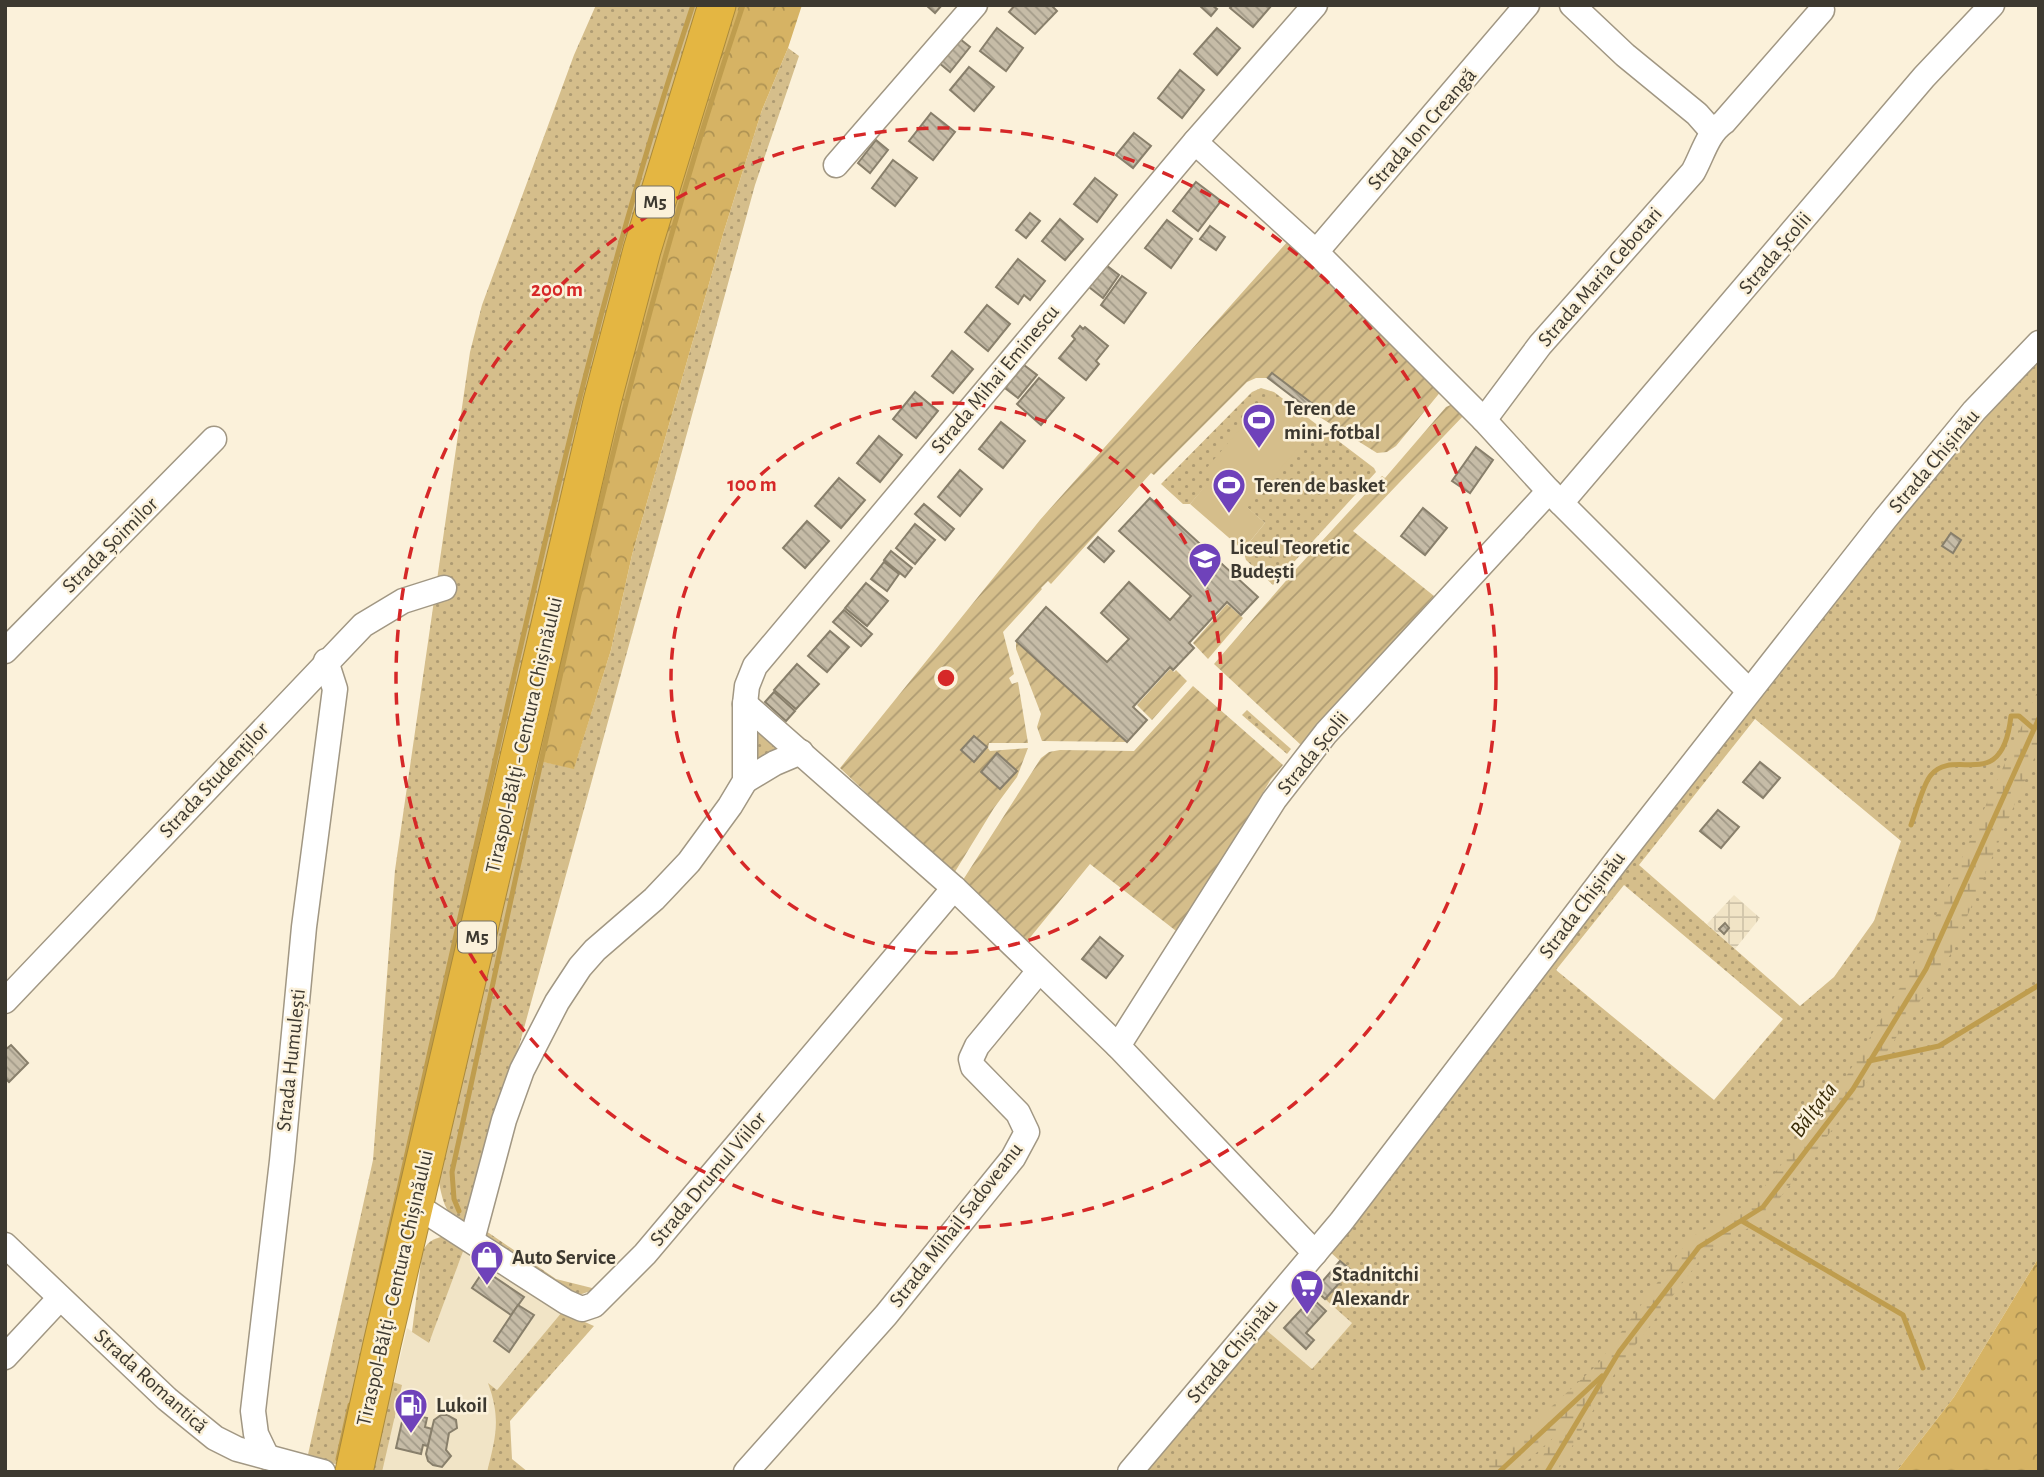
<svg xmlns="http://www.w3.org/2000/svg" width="2044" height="1477" font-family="'Alegreya Sans',sans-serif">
  <defs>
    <pattern id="industrial-grid" width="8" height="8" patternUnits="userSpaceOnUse" patternTransform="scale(1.75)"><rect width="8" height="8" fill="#f1e4c6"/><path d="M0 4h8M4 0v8" fill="none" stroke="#d0c4aa"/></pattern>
    <pattern id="grass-dots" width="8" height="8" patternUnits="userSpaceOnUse" patternTransform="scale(1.75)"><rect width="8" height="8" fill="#d5be8b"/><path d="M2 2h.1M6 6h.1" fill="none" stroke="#ae9b72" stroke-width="1.8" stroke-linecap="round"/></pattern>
    <pattern id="forest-crowns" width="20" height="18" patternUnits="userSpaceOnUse" patternTransform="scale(1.75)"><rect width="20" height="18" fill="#d6b364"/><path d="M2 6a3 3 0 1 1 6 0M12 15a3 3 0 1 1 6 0" fill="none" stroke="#af9353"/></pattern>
    <pattern id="wetland-marsh" width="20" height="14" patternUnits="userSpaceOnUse" patternTransform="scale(1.75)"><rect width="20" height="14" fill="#d5be8b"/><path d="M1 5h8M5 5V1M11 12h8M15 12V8" fill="none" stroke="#ae9b72"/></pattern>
    <pattern id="garden-furrows" width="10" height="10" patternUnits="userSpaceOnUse" patternTransform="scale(1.75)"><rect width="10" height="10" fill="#d5be8b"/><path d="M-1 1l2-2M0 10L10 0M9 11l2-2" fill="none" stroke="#ae9b72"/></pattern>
    <pattern id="building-back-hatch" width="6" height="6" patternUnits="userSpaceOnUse" patternTransform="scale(1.75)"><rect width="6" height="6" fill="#c6bca7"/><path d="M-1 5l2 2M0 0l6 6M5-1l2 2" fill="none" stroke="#a29a88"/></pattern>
  </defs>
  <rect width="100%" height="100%" fill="#fbf1da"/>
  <!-- built -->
  <g fill="#f1e4c6">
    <polygon points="464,1249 562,1312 497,1390 489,1384 496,1406 496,1436 487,1472 373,1472 407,1328 429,1343"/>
    <polygon points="1305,1282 1353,1322 1312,1370 1265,1329"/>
  </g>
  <!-- industrial -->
  <polygon fill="url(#industrial-grid)" points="1734,895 1760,918 1735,949 1707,924"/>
  <!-- grass -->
  <g fill="url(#grass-dots)" fill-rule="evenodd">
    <polygon points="596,5 709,5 347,1466 307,1459 373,1160 395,870 470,352 482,305 574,55"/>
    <path d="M788,48L799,56L755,185L472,1218L462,1224C444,1215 442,1196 438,1178L534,760L574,768L611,650L632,555L724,231L762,110Z"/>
    <path d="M2039,362V1257L1954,1397L1896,1472H1145L1265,1329L1312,1369L1352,1323L1325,1299L1350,1270L1329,1251L1908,504L1996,405ZM1755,719L1901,841L1874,921L1834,977L1800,1006L1639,865ZM1624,885L1783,1019L1714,1100L1556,970Z"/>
    <polygon points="1261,388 1274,392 1374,468 1376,472 1273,585 1246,560 1243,550 1265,523 1213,478 1190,504 1183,504 1161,484 1252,392"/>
    <polygon points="1247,710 1291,749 1287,754 1242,715"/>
    <polygon points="755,728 785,747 757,768"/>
    <polygon points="486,1231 556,1279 596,1289 582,1294 570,1295 484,1240"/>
    <path d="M445,1236L464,1249L429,1343L412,1332L422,1253C427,1241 433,1239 445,1236Z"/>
    <path d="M562,1312L594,1326L510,1421L512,1459L528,1472H487C496,1436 501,1419 488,1383L497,1390Z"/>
    <polygon points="393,1382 402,1385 382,1472 373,1472"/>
  </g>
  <!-- forest -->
  <g fill="url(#forest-crowns)">
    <polygon points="731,5 802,5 788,48 762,110 724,231 632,555 611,650 574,769 534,760 651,267"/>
    <polygon points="2039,1257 2039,1472 1896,1472 1954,1397"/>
  </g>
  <!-- wetland -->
  <polygon fill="url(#wetland-marsh)" points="2039,688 2039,747 1952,952 1858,1096 1763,1220 1706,1252 1618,1368 1557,1472 1534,1472 1553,1438 1515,1472 1480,1472 1597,1365 1690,1238 1755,1199 1838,1090 1913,966"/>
  <!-- park -->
  <polygon fill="#d5be8b" points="1271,393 1314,430 1247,507 1265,523 1243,550 1190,504 1212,478 1204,471"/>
  <!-- garden -->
  <g fill="url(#garden-furrows)">
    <polygon points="1288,241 1442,390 1396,446 1387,452 1377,453 1318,416 1322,411 1272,374 1268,378 1256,378 1247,382 1154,475 1151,473 1051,584 1048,581 1041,588 1042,589 1003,632 1014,674 1009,678 1012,684 1018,682 1028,743 989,743 988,748 990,751 1028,748 1017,777 994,808 953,875 840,768 1040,520"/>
    <polygon points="1455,403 1466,413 1353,531 1434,596 1301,745 1214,664 1297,568 1382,476 1385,478 1446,407"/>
    <polygon points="1227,604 1243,618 1208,659 1193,643"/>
    <polygon points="1016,641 1127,742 1042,741 1037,727 1041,714 1016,649"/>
    <polygon points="1170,669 1174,672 1176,670 1187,681 1152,720 1137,705"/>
    <polygon points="1193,686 1283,765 1271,779 1180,934 1090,864 1024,945 961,883 1041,758 1049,752 1060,750 1134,751"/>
  </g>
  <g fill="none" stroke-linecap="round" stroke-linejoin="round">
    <!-- stream -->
    <g stroke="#bf9d4e" stroke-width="5">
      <path d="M1911,825C1915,814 1924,782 1931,775C1955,746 2002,796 2011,716H2019L2034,729"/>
      <polyline points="1869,1061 1939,1046 2039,985"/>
      <path d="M459,1211L454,1199L452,1172C538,781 614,385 743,5"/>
      <polyline points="1742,1221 1903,1315 1923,1368"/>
      <path d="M378,1283C419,1100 460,917 501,734C556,489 613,244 693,5"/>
      <polyline points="338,1459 350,1405"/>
      <polyline points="1499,1472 1602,1376"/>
      <polyline points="1547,1472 1619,1352 1699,1247 1763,1207 1853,1089 1926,969 2039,718"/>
    </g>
  </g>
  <!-- building -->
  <g fill="url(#building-back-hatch)" stroke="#887f6b" stroke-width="2">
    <polygon points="926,5 942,5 935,13"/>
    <polygon points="1015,5 1051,5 1057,11 1035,34 1009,12"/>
    <polygon points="1199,5 1212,5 1217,9 1211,16"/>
    <polygon points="1233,5 1272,5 1253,27 1230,8"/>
    <polygon points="997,28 1023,48 1006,71 980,51"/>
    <polygon points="1217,28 1240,48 1217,75 1194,54"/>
    <polygon points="960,39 970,47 950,72 939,63"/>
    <polygon points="969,67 994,87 974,111 950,90"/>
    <polygon points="1180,70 1204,90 1182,118 1158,98"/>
    <polygon points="931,113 955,132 933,160 909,141"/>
    <polygon points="1134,133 1151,146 1133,168 1116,155"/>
    <polygon points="876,140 888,150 870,173 858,163"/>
    <polygon points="893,160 917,178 895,206 872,188"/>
    <polygon points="1095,178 1117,195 1097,222 1074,204"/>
    <polygon points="1196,182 1221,201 1198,231 1173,211"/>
    <polygon points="1030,213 1040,221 1026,238 1016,230"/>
    <polygon points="1060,219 1083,239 1065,260 1042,241"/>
    <polygon points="1167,220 1192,239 1171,268 1145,248"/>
    <polygon points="1210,226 1225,237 1216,250 1200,239"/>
    <polygon points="1018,259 1045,281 1030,300 1024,295 1018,304 996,287"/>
    <polygon points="1106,265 1119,275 1103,298 1089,287"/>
    <polygon points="1122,276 1146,293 1124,323 1101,305"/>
    <polygon points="987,305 1010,324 988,351 965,332"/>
    <polygon points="1080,326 1083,329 1085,327 1108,346 1096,361 1099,364 1086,380 1059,358 1075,339 1072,336"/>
    <polygon points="952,351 973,369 953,393 932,376"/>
    <polygon points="1024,365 1037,375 1018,398 1005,388"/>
    <polygon points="1272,373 1322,411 1318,416 1268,378"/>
    <polygon points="1039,378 1064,398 1041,425 1017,404"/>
    <polygon points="915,392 938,411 916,438 893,419"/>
    <polygon points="1001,422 1025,441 1003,468 979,449"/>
    <polygon points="879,436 902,455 880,482 857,463"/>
    <polygon points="1476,447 1493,460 1470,493 1452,481"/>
    <polygon points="960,470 982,489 960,516 938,497"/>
    <polygon points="839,478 865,500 841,528 815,506"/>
    <polygon points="1150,498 1258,597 1241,615 1227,602 1189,643 1194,648 1173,670 1170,667 1133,707 1147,720 1127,742 1016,641 1046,607 1107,662 1129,639 1101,613 1129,582 1170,620 1191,596 1119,531"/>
    <polygon points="924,504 954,529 945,540 915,514"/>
    <polygon points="1423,508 1447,528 1425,555 1401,536"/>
    <polygon points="807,521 829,541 805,568 783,548"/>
    <polygon points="915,524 935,540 915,564 896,548"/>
    <polygon points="1951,533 1961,540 1953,553 1942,546"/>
    <polygon points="1098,537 1114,551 1104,562 1088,548"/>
    <polygon points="891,551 912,568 905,577 884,560"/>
    <polygon points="884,562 899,574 887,591 871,579"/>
    <polygon points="866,583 888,601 867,626 845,608"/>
    <polygon points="844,610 872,634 861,646 833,622"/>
    <polygon points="830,631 849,647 827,672 808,656"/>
    <polygon points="797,664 819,684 796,709 774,690"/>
    <polygon points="774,692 795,711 786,721 765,702"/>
    <polygon points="974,736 987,747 974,762 961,750"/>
    <polygon points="997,753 1017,771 1000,789 981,772"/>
    <polygon points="1760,762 1780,778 1763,798 1743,782"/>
    <polygon points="1718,810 1739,827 1721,848 1700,831"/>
    <polygon points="1725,923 1729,928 1724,934 1719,929"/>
    <polygon points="1100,937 1123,956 1106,978 1082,959"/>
    <polygon points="11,1045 28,1063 9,1082 5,1078 5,1050"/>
    <polygon points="1340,1261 1351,1270 1325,1299 1315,1290"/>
    <polygon points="484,1270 524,1297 511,1315 472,1288"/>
    <polygon points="1312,1298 1326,1311 1306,1333 1314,1340 1306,1349 1284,1328"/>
    <polygon points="518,1305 534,1315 509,1352 494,1341"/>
    <polygon points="404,1413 427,1418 425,1427 432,1429 428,1446 423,1445 421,1454 396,1448"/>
    <polygon points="441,1415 447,1415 456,1420 457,1428 449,1433 446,1450 451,1456 442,1467 433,1465 428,1461 426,1454 434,1420"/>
  </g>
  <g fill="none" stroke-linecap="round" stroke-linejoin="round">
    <defs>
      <g id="minor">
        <polyline points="1572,5 1625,55 1697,114 1712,131"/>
        <polyline points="1195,142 1316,252 1484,420 1549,491 1749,691"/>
        <polyline points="836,165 975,5"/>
        <polyline points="1316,252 1527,5"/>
        <path d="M1484,420L1540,345L1693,172C1703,154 1707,134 1724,122L1822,10"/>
        <polyline points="1561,503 1924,77 1992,5"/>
        <polyline points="5,651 214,439"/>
        <polyline points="745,704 954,888 1118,1046 1315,1253"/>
        <polyline points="745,781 775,763 801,752"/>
        <polyline points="5,1001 363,625 403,601 444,588"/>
        <polyline points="1118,1046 1274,800 1326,733 1549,491"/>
        <polyline points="414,1204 566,1302 582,1309 594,1305 645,1254 954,888"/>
        <polyline points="472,1240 504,1120 522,1070 557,1002 580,967 595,950 654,899 689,862 730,806 745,781 745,704 747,686 755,666 1195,142 1315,5"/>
        <polyline points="5,1245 167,1399 215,1438 237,1449 323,1472"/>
        <polyline points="5,1357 60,1298"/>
        <polyline points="267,1457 256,1434 253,1411 282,1161 304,927 335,689 326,661"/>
        <polyline points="746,1472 886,1315 1013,1158 1027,1132 1018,1113 973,1067 971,1059 977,1046 1039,971"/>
        <polyline points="1130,1472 1341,1222 1618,859 1885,519 1974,411 2039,343"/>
      </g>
      <polyline id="highway" points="354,1472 382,1344 602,402 642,250 717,5"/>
    </defs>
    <!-- minor casing -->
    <use href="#minor" stroke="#a19783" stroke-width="27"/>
    <!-- highway casing -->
    <use href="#highway" stroke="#aa8a3c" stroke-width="39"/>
    <!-- minor -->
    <use href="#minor" stroke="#fff" stroke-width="24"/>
    <!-- highway -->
    <use href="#highway" stroke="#e4b642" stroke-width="37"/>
  </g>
  <!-- distance rings -->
  <g fill="none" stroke="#d62828" stroke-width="3.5" stroke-dasharray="12 9">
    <circle cx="946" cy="678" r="275"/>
    <circle cx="946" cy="678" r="550"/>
  </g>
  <!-- icons -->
  <defs>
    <symbol id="stadium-pin" viewBox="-11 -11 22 30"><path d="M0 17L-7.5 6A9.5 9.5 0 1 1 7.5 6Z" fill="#6f42ba" stroke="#fbf1da"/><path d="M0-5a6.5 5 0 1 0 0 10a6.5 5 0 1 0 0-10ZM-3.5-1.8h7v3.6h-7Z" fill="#fff"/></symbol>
    <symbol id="school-pin" viewBox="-11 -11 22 30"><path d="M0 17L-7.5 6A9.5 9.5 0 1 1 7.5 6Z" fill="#6f42ba" stroke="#fbf1da"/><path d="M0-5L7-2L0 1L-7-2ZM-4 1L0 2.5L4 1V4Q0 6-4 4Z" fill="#fff"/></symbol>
    <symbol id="shop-pin" viewBox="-11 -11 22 30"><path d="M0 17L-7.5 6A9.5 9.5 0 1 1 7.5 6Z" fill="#6f42ba" stroke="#fbf1da"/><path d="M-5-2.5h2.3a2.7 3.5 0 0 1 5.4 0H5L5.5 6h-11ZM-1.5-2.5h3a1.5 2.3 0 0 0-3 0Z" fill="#fff"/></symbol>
    <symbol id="supermarket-pin" viewBox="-11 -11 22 30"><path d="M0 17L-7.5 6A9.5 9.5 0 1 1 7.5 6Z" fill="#6f42ba" stroke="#fbf1da"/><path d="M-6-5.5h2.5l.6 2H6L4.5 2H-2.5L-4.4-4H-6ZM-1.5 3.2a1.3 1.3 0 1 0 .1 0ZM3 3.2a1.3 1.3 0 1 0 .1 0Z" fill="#fff"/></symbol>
    <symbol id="fuel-pin" viewBox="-11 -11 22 30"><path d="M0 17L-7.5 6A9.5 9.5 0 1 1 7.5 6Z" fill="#6f42ba" stroke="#fbf1da"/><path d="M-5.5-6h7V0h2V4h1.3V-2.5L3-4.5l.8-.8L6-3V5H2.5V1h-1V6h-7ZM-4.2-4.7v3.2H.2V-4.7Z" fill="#fff"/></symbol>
  </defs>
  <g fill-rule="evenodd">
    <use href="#stadium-pin" x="1240" y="401" width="38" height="52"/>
    <use href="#stadium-pin" x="1210" y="466" width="38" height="52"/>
    <use href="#school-pin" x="1186" y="540" width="38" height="52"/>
    <use href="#shop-pin" x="468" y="1238" width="38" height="52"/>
    <use href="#supermarket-pin" x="1288" y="1267" width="38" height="52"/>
    <use href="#fuel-pin" x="392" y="1386" width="38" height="52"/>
  </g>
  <g text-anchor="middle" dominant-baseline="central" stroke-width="5" stroke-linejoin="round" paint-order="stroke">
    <!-- shield labels -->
    <g fill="#fbf1da" stroke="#767063" stroke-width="2">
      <rect x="636" y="186.5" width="38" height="31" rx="5"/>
      <rect x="458" y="921.5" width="38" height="31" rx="5"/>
    </g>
    <g font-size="19" font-weight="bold" fill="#3d3930">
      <text x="655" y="202">M5</text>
      <text x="477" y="937">M5</text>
    </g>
    <!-- street labels -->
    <g font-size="21" fill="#3d3930" stroke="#fbf1da">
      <text transform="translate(1422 129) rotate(-49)">Strada Ion Creangă</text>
      <text transform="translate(1775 253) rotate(-50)">Strada Școlii</text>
      <text transform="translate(1600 277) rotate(-49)">Strada Maria Cebotari</text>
      <text transform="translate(995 379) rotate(-50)">Strada Mihai Eminescu</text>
      <text transform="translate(1934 461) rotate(-50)">Strada Chișinău</text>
      <text transform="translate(110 545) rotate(-45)">Strada Șoimilor</text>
      <text transform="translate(524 735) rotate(-77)">Tiraspol-Bălţi - Centura Chișinăului</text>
      <text transform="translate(1313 753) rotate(-51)">Strada Școlii</text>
      <text transform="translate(214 780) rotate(-47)">Strada Studenților</text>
      <text transform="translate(1582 905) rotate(-53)">Strada Chișinău</text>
      <text transform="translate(291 1060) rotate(-84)">Strada Humulești</text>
      <text transform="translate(708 1179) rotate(-50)">Strada Drumul Viilor</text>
      <text transform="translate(956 1225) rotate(-52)">Strada Mihail Sadoveanu</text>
      <text transform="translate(395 1288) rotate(-77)">Tiraspol-Bălţi - Centura Chișinăului</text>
      <text transform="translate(1232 1351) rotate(-50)">Strada Chișinău</text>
      <text transform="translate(151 1381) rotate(42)">Strada Romantică</text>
    </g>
    <!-- poi labels -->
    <g font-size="21" font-weight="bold" fill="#3d3930" stroke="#fbf1da" text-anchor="start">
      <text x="1284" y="408">Teren de<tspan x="1284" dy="24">mini-fotbal</tspan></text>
      <text x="1254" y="485">Teren de basket</text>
      <text x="1230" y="547">Liceul Teoretic<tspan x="1230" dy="24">Budești</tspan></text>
      <text x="512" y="1257">Auto Service</text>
      <text x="1332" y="1274">Stadnitchi<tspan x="1332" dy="24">Alexandr</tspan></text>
      <text x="436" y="1405">Lukoil</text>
    </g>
    <!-- water labels -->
    <g font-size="23" font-style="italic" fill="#3a2c08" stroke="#fbf1da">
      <text transform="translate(1814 1110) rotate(-53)">Bălţata</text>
    </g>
  </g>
  <circle cx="946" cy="678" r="10" fill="#d62828" stroke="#fbf1da" stroke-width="3.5"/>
  <g font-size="21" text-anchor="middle" font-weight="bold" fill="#d62828" stroke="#fbf1da" stroke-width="5" stroke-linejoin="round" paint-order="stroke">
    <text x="557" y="296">200 m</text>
    <text x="752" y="491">100 m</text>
  </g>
  <!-- border -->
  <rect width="2044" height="1477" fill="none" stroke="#3d3930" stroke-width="14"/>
</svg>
